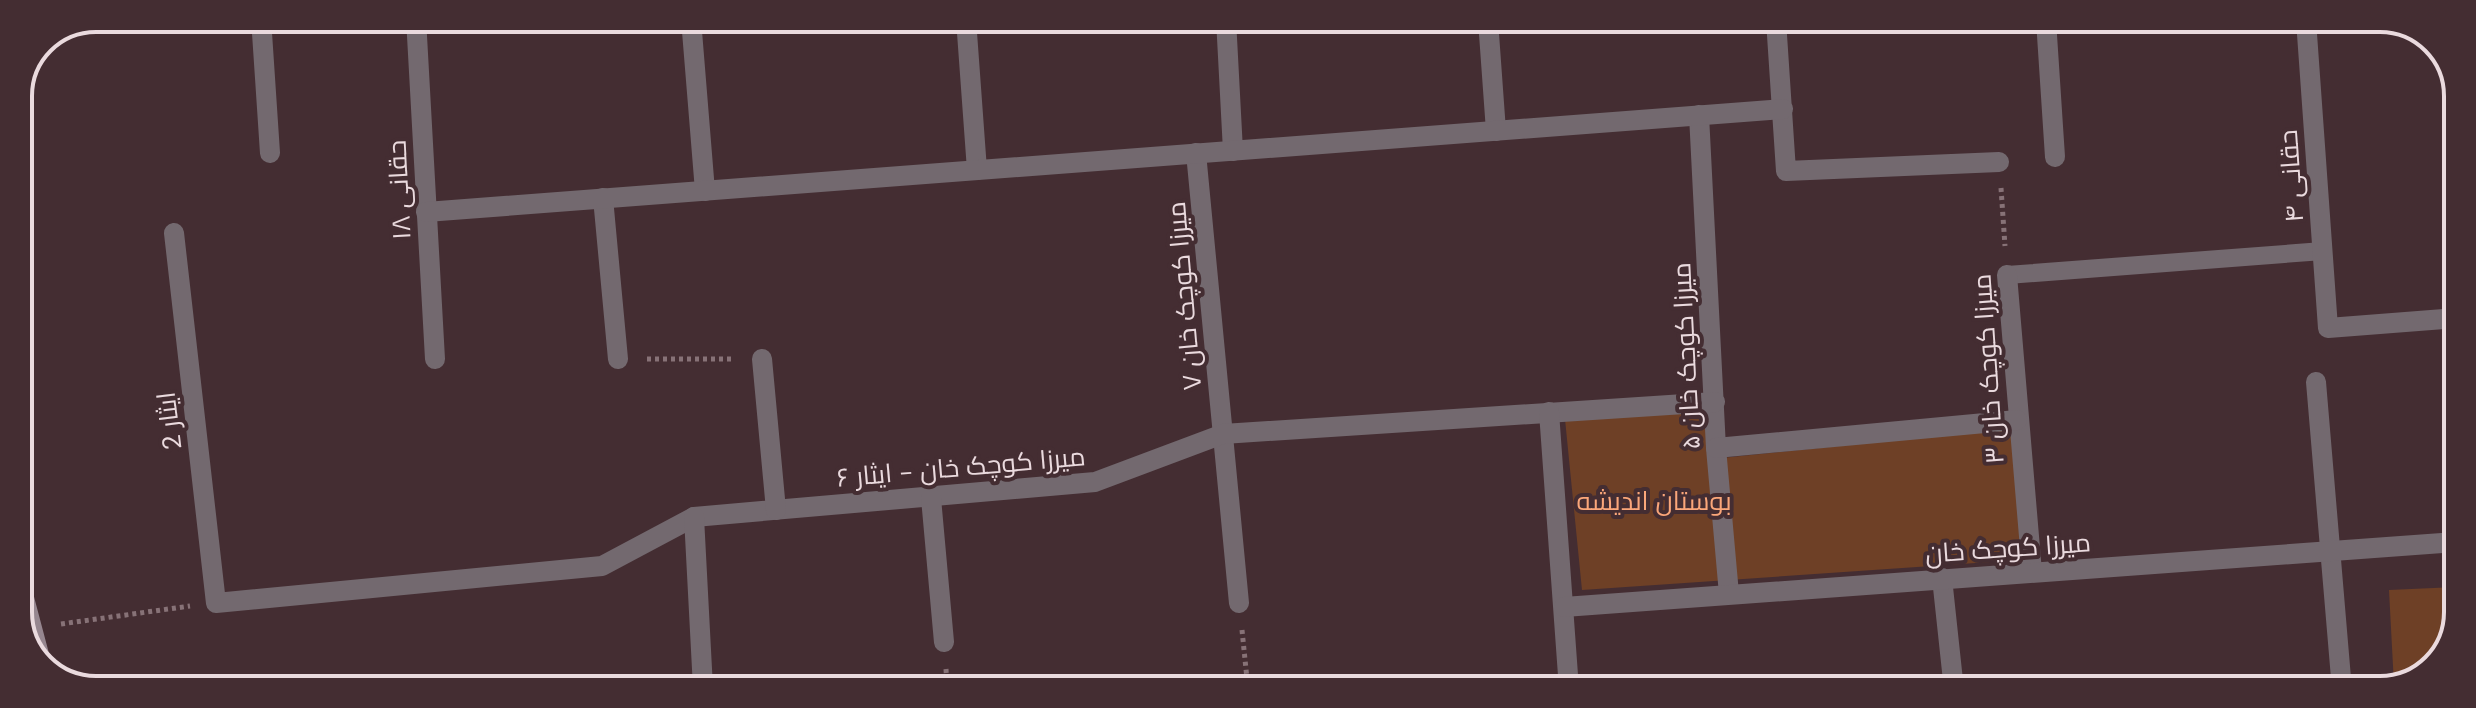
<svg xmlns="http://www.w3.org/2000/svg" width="2476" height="708" font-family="'DM Sans',Cairo,sans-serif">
  <rect width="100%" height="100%" fill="#442d32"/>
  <!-- green -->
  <g fill="#6e4026">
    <polygon points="1719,410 1722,458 2013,428 2034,559 1582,590 1565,419"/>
    <polygon points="2456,587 2455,631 2428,674 2394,685 2389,590"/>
  </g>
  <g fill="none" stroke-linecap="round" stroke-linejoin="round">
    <!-- path -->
    <g stroke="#877277" stroke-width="5" stroke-dasharray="4 4" stroke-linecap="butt">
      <polyline points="2001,188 2005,246"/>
      <polyline points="647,359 733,359"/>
      <polyline points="61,624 190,606"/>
      <polyline points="1242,630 1248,689"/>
      <polyline points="946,669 947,688"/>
    </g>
    <!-- lane -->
    <polyline stroke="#73696f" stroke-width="18" points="2007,275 2323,251"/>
    <!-- street -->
    <g stroke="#73696f" stroke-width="20">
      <polyline points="261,18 270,153"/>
      <polyline points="416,18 435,359"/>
      <polyline points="691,19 705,191"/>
      <polyline points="966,19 977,170"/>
      <polyline points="1226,19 1233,151"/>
      <polyline points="1488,20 1496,131"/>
      <polyline points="1776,20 1786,171 1999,162"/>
      <polyline points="2046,20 2055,157"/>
      <polyline points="2306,20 2328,328 2457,318"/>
      <polyline points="1699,115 1716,448 1729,594"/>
      <polyline points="1196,153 1239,603"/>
      <polyline points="603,198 618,359"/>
      <polyline points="426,212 1783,109"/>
      <polyline points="174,233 216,603 602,566 694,517 1095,482 1223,434 1715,402"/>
      <polyline points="2007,275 2032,572"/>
      <polyline points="762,359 776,510"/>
      <polyline points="2316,382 2342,690"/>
      <polyline points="1549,412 1569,689"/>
      <polyline points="1716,448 2017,420"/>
      <polyline points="931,498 944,642"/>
      <polyline points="694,517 703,688"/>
      <polyline points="1942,578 1954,690"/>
      <polyline points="1564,607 2456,542"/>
      <polyline points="1519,689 1568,685"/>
    </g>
    <!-- secondary -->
    <polyline stroke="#96868f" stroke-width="20" points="19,579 42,666"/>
  </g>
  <g text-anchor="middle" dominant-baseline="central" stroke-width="8" stroke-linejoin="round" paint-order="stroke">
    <!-- street labels -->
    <g font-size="26" fill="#eadade" stroke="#442d32">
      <text transform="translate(2291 176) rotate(-94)">حقانی ۴</text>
      <text transform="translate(399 190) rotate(-93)">حقانی ۱۸</text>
      <text transform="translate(1184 296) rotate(-95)">میرزا کوچک خان ۷</text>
      <text transform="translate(1686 356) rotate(-93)">میرزا کوچک خان ۵</text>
      <text transform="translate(1988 369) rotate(-94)">میرزا کوچک خان ۳</text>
      <text transform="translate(169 421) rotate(-97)">ایثار 2</text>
      <text transform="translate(961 467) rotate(-5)">میرزا کوچک خان - ایثار ۶</text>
      <text transform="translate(2008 548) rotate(-4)">میرزا کوچک خان</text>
    </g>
    <!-- park labels -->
    <g font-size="26" fill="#fba77a" stroke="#442d32">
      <text x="1654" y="501">بوستان اندیشه</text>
    </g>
  </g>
  <!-- crop -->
  <path d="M0 0H2476V708H0ZM96 32H2380A64 64 0 0 1 2444 96V612A64 64 0 0 1 2380 676H96A64 64 0 0 1 32 612V96A64 64 0 0 1 96 32Z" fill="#442d32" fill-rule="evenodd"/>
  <path fill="none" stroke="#eadade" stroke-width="4" d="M96 32H2380A64 64 0 0 1 2444 96V612A64 64 0 0 1 2380 676H96A64 64 0 0 1 32 612V96A64 64 0 0 1 96 32Z"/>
</svg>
